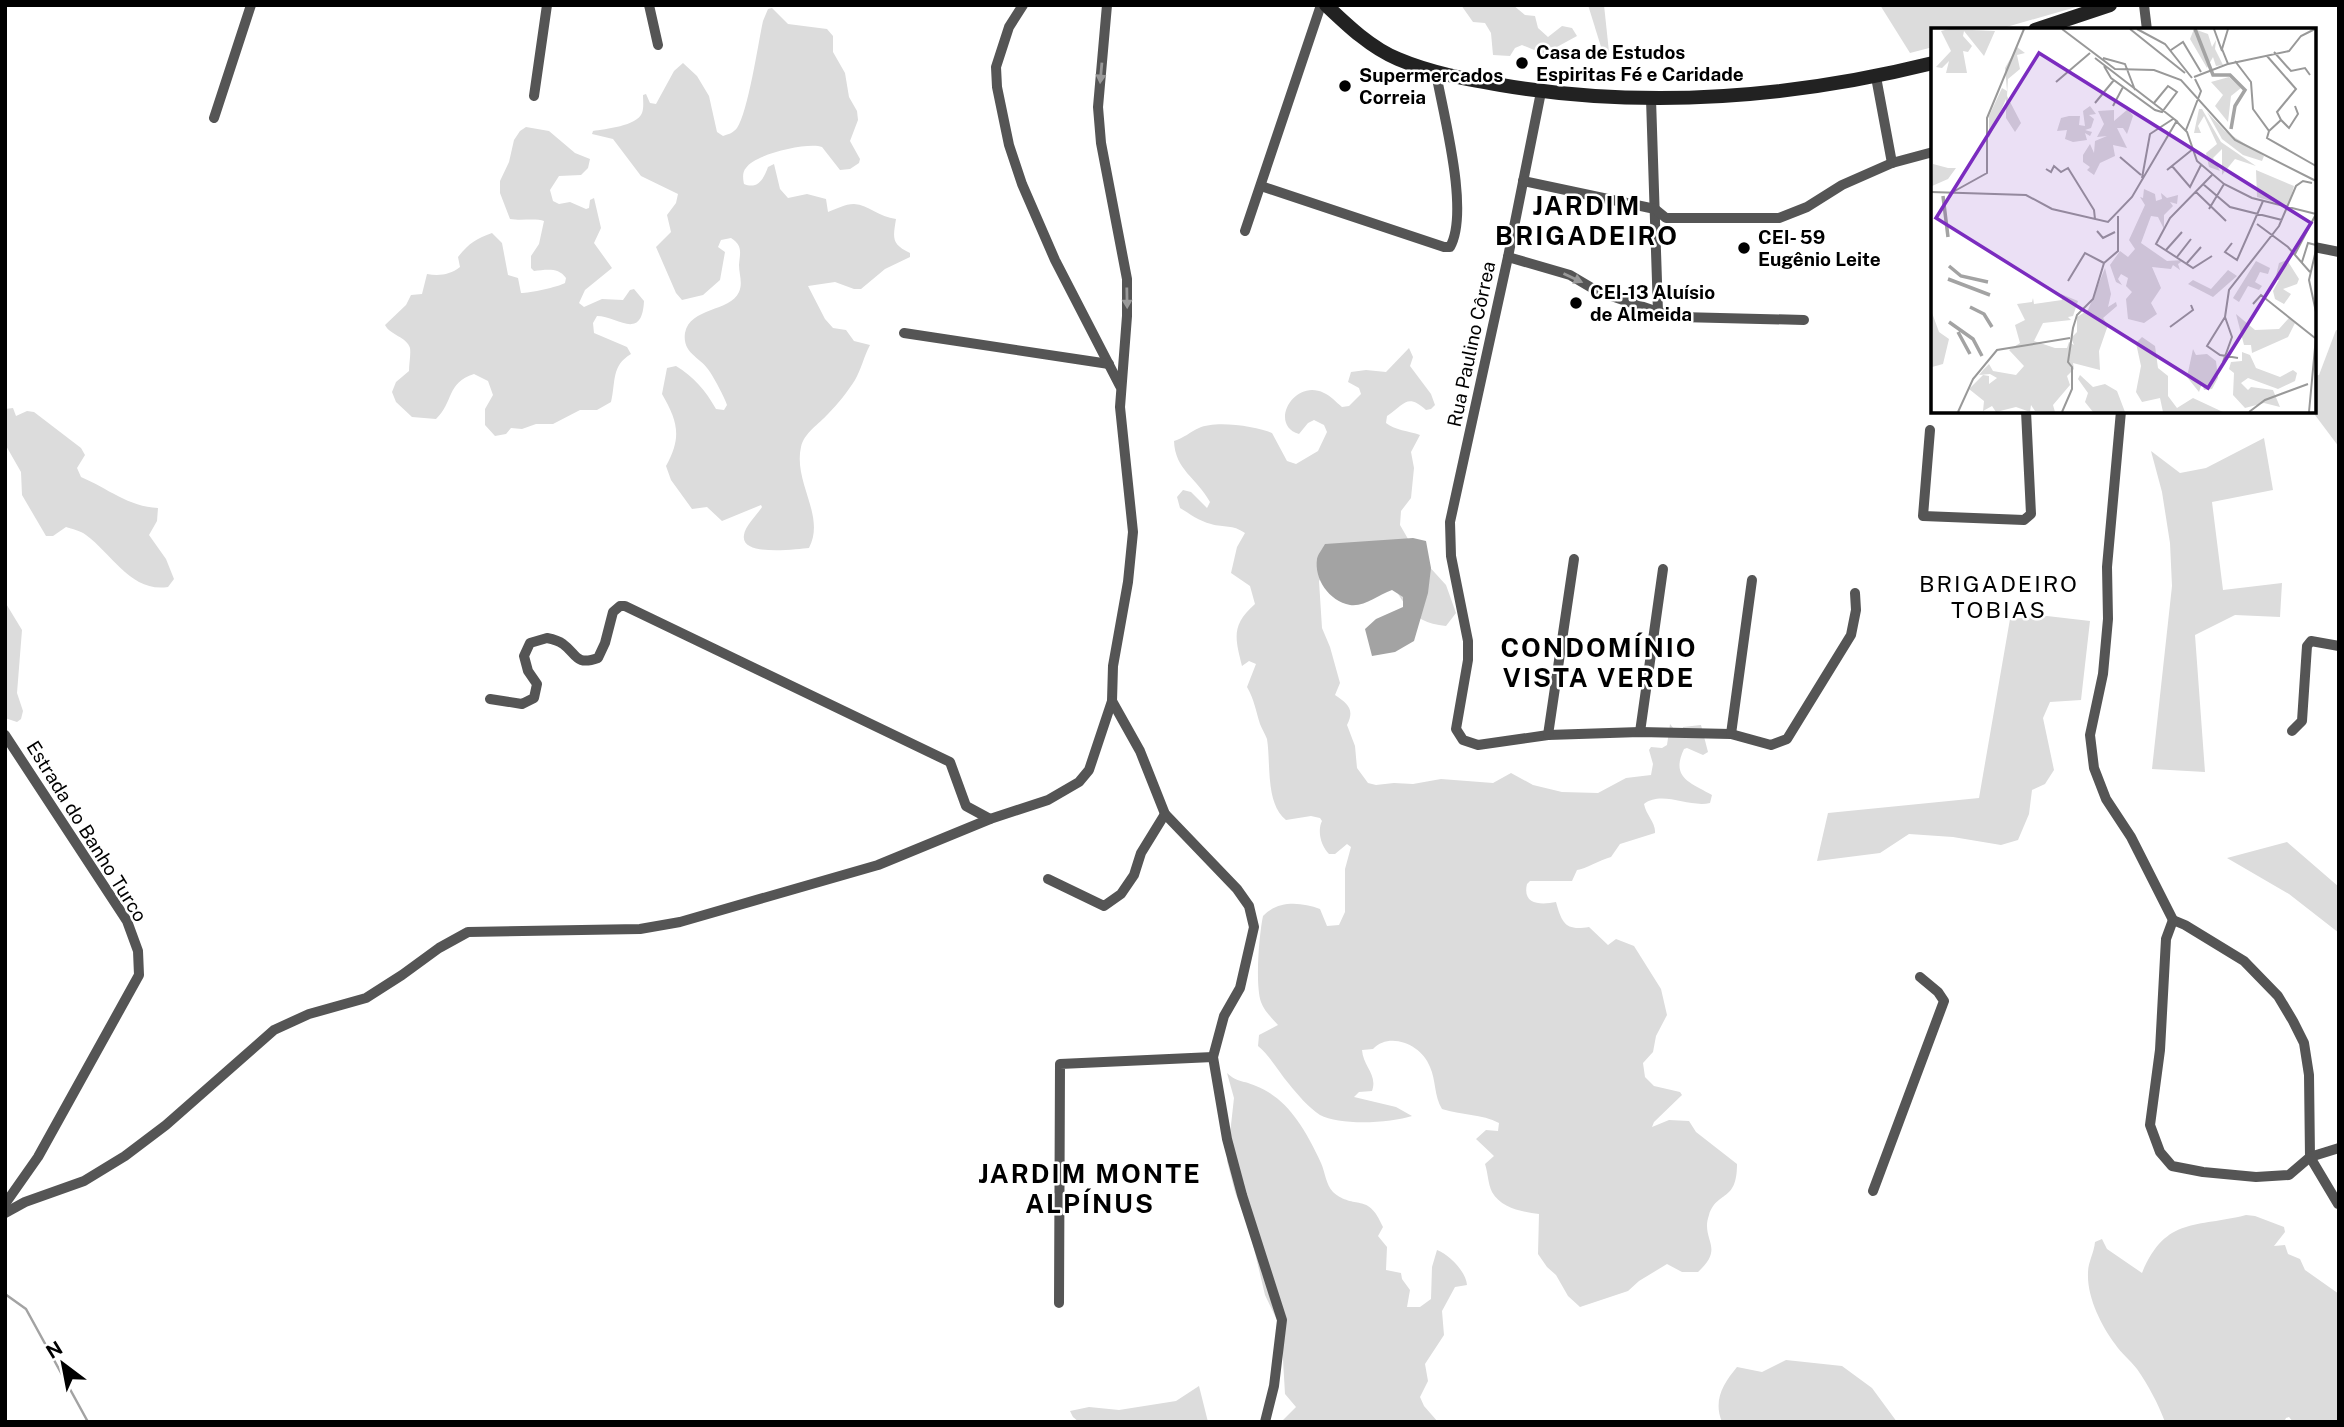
<svg xmlns="http://www.w3.org/2000/svg" width="2344" height="1427" font-family="'Public Sans',sans-serif">
  <rect width="100%" height="100%" fill="#fff"/>
  <!-- green -->
  <g fill="#dcdcdc">
    <polygon points="1461,5 1513,5 1525,15 1535,16 1538,28 1548,37 1562,26 1572,28 1577,36 1544,54 1522,45 1515,48 1510,56 1493,55 1491,33 1485,23 1473,22"/>
    <polygon points="1588,5 1604,5 1609,52 1602,50"/>
    <polygon points="1880,5 2083,5 1996,30 1933,30 1933,47 1910,53"/>
    <path d="M772,8L788,24L827,29L833,36V52L845,73L849,97L857,111L858,120L850,141L860,159L859,163L850,169L840,170L822,147C808,142 755,154 746,168C742,172 743,179 744,184C758,190 764,178 768,167L774,164L780,189L788,198L807,194L826,199L828,212C836,209 845,204 854,204C869,205 879,217 896,219C893,238 891,244 910,253V257L885,269L861,289H854L835,282L808,286L825,319L833,328L846,330L854,341L870,345C864,356 861,370 855,380C848,391 838,404 828,414C819,424 804,433 801,447C793,482 826,516 809,548C796,549 740,557 744,535C745,526 757,515 762,507L761,505L722,521L707,507L692,509L671,480L666,466C682,437 678,422 662,394L667,368L676,366C693,376 706,391 716,409L724,410L727,405C724,396 715,380 710,372C701,357 682,354 685,333C690,307 730,312 739,292C743,283 739,274 739,265C740,252 743,246 731,238L721,240L718,247L725,252L720,280L703,295L682,300L676,293L656,247L671,232L667,215L676,203L678,194L641,176L613,139L592,134L593,131C605,129 637,126 642,113C644,108 643,100 643,95L646,94L650,103L656,104L674,71L683,63L697,76L709,96L717,132L723,136C729,134 733,133 737,128C748,112 758,44 763,21L768,9Z"/>
    <path d="M526,127L549,131L575,153L590,159L588,168L581,175L559,176L550,190L553,201L559,204L570,202L586,209L589,208L590,200L594,198L601,228L594,243L612,268L585,290L579,303L584,307L602,299L623,300L630,290L634,289L644,301C642,342 617,316 597,316L593,323L594,333L627,347L631,354C611,366 616,381 611,402L597,410H580L553,424H536L522,429L511,428L506,434L495,436L485,425V409L493,395L488,381L474,374C446,383 454,402 436,419L412,417L396,402L392,392L396,382L409,371C409,364 411,354 410,348C407,337 390,335 385,325L406,305L411,295L422,294L427,274C439,276 450,275 460,267L458,257C468,244 477,238 492,233L502,243L508,275L518,278L521,293C530,293 558,287 565,283L566,278C558,267 546,270 534,271L531,268V256L539,244L544,221C536,218 521,221 510,219L500,193V181L509,162L514,140L520,131Z"/>
    <polygon points="2336,330 2339,331 2339,447 2312,411 2314,411 2314,376 2319,375"/>
    <path d="M1409,348L1413,357L1410,366L1431,394L1435,405L1431,409L1426,410C1407,393 1405,404 1387,416L1386,423C1394,430 1409,431 1420,435L1411,452L1414,468L1411,498L1401,511L1400,525L1415,551L1446,585L1456,613L1446,626C1407,622 1403,600 1384,569L1328,568L1319,581L1322,628L1330,647L1340,683L1335,695C1348,704 1355,709 1347,725L1355,746L1357,768L1368,783L1376,785L1394,783L1413,784L1441,779L1493,783L1511,773L1533,785L1562,792L1598,793L1626,778L1651,775L1653,764L1649,750L1651,747L1662,748L1667,745L1670,724L1681,738L1683,727L1701,725L1708,752L1703,755L1687,748L1684,749C1670,778 1691,783 1712,795L1710,803C1689,808 1662,790 1644,804C1646,815 1656,823 1655,833L1620,844L1611,857C1599,860 1586,869 1577,870L1572,881H1530L1527,884C1522,905 1541,905 1556,902C1562,923 1565,931 1589,927L1608,945L1616,939L1634,946L1661,989L1667,1015L1656,1036L1653,1052L1643,1063L1645,1077L1654,1086L1680,1092L1682,1095L1654,1122L1652,1127L1669,1120L1689,1121L1696,1132L1737,1164C1737,1203 1717,1190 1709,1215C1700,1240 1726,1247 1698,1272H1682L1667,1264L1639,1281L1628,1291L1580,1307L1568,1296L1556,1275L1547,1267L1538,1254L1539,1214C1522,1212 1501,1208 1492,1192C1488,1184 1488,1173 1485,1164L1494,1156L1476,1139L1486,1130L1498,1131L1499,1123C1482,1114 1461,1115 1442,1109C1434,1096 1436,1080 1430,1067C1422,1045 1390,1031 1373,1049L1362,1050C1363,1066 1378,1075 1372,1091L1359,1092L1354,1097L1396,1107L1412,1116C1391,1123 1340,1126 1320,1115C1309,1108 1297,1094 1289,1084C1278,1071 1271,1057 1258,1046L1259,1035L1278,1025C1272,1018 1264,1011 1261,1002C1255,985 1259,935 1263,916C1278,900 1301,902 1320,909L1327,926L1339,925L1345,912V869L1351,847L1347,844L1335,854H1329C1321,846 1317,831 1322,821L1320,818L1311,816L1286,820C1265,803 1271,763 1267,739C1265,734 1262,729 1260,724C1256,711 1254,699 1247,687L1256,664L1249,661L1242,666C1235,638 1231,625 1255,604L1250,586L1231,573L1237,547L1245,533C1232,524 1225,528 1211,524C1199,521 1190,514 1180,508L1177,497L1183,490L1191,492L1207,508L1210,502C1197,478 1175,470 1174,441C1184,438 1190,432 1199,428C1215,420 1256,426 1272,433L1287,461L1296,464L1318,451L1327,432L1324,425L1314,420L1308,423L1299,434C1268,425 1294,378 1324,393C1331,396 1336,402 1342,407L1349,406L1361,394L1359,388L1348,382L1351,372L1366,370L1386,372Z"/>
    <path d="M13,408L16,416L27,411L34,412L81,448L85,455L77,468L81,477C107,488 129,507 158,508L157,521L149,535L166,559L174,579L168,587C132,593 112,554 86,535C81,531 72,529 66,527L53,536H46L22,495L21,472L5,444V409Z"/>
    <polygon points="2264,438 2273,490 2212,502 2223,590 2282,583 2280,617 2235,615 2195,635 2205,772 2152,769 2172,586 2170,543 2162,492 2151,451 2180,473 2206,468"/>
    <polygon points="5,602 22,630 17,693 23,711 21,719 17,722 5,718"/>
    <polygon points="2047,616 2090,621 2081,700 2050,702 2043,718 2054,770 2045,784 2032,790 2029,814 2018,840 2001,845 1953,837 1909,834 1880,853 1817,861 1828,813 1979,798 2010,619"/>
    <polygon points="2287,842 2339,887 2339,933 2289,894 2227,858"/>
    <path d="M1227,1073C1238,1083 1243,1080 1256,1086C1272,1092 1287,1105 1297,1120C1306,1132 1314,1148 1321,1163C1325,1172 1326,1185 1333,1192C1355,1211 1368,1191 1383,1227L1378,1236L1387,1247L1386,1270L1401,1273L1402,1279L1410,1290L1407,1307H1420L1431,1299L1432,1267L1437,1250C1450,1255 1466,1272 1467,1285L1455,1287L1442,1311L1444,1335L1425,1364L1428,1381L1420,1397L1424,1406L1438,1422H1281L1296,1407L1285,1394L1282,1342L1285,1337L1265,1295L1250,1232L1235,1192L1227,1161L1234,1098Z"/>
    <path d="M2246,1215L2255,1216L2284,1227L2285,1232L2274,1246L2285,1245L2288,1254L2300,1259L2305,1270L2339,1294V1422H2293L2289,1417L2286,1418L2284,1422H2165C2158,1403 2148,1385 2137,1369C2130,1360 2121,1353 2115,1344C2101,1325 2087,1297 2088,1273C2088,1262 2094,1253 2095,1242L2102,1239L2107,1249L2142,1273C2166,1216 2196,1228 2246,1215Z"/>
    <path d="M1786,1360L1842,1366L1872,1388L1897,1422H1722C1713,1400 1723,1384 1737,1367L1762,1372Z"/>
    <polygon points="1199,1386 1208,1422 1079,1422 1073,1417 1070,1411 1089,1407 1119,1410 1176,1401"/>
  </g>
  <!-- water -->
  <path fill="#a3a3a3" d="M1413,538L1426,541L1431,568L1428,593L1414,641L1395,652L1372,656L1365,629L1376,619L1403,607V597L1392,590C1378,595 1365,607 1350,605C1329,601 1314,579 1317,559C1318,554 1323,548 1325,544Z"/>
  <g fill="none" stroke-linecap="round" stroke-linejoin="round">
    <!-- stream -->
    <polyline stroke="#a3a3a3" stroke-width="2.5" points="5,1294 26,1309 88,1422"/>
    <!-- minor -->
    <g stroke="#555" stroke-width="10">
      <polyline points="649,5 658,45"/>
      <polyline points="1023,5 1009,27 996,67 997,87 1009,145 1022,184 1055,260 1120,386"/>
      <polyline points="1107,5 1098,107 1101,143 1127,279 1127,316 1120,407 1133,532 1128,582 1113,666 1112,701 1140,751 1165,814 1237,889 1249,906 1254,927 1240,988 1224,1016 1213,1057 1227,1139 1242,1195 1282,1320 1274,1386 1265,1422"/>
      <polyline points="2144,5 2147,30"/>
      <polyline points="1876,77 1892,163"/>
      <polyline points="1541,92 1508,257 1450,522 1451,556 1468,641 1468,660 1456,729 1463,740 1478,745 1548,735 1640,732 1731,734 1771,745 1787,739 1851,635 1856,610 1855,593"/>
      <polyline points="534,96 547,5"/>
      <polyline points="1651,99 1658,312"/>
      <polyline points="214,118 251,5"/>
      <polyline points="1523,181 1655,209 1666,218 1779,218 1807,207 1842,185 1892,163 1933,152"/>
      <path d="M1261,186L1444,247H1450C1470,212 1443,113 1436,73"/>
      <polyline points="1245,231 1321,5"/>
      <polyline points="2314,247 2339,252"/>
      <polyline points="1508,257 1570,275 1597,291 1658,312 1680,317 1804,320"/>
      <polyline points="904,333 1109,364"/>
      <polyline points="2121,411 2107,567 2108,619 2103,674 2090,735 2094,768 2106,799 2131,837 2173,920 2185,925 2244,961 2278,996 2293,1021 2304,1043 2309,1075 2310,1157 2338,1204"/>
      <polyline points="1930,430 1923,516 2024,520 2031,514 2026,411"/>
      <path d="M490,699L522,704L534,698L537,684L528,671L524,656L530,643L547,638C552,639 559,641 563,644C577,654 575,666 598,658L605,643L613,612L620,606H625L950,762L966,806L990,819"/>
      <polyline points="2292,731 2302,721 2307,646 2311,641 2339,646"/>
      <polyline points="1640,732 1663,569"/>
      <polyline points="1731,734 1752,580"/>
      <polyline points="5,735 127,921 138,951 139,975 38,1157 5,1204"/>
      <polyline points="1548,735 1574,559"/>
      <polyline points="1048,879 1104,906 1121,894 1134,875 1141,853 1165,814"/>
      <polyline points="2173,920 2166,939 2160,1050 2150,1125 2160,1152 2172,1166 2203,1172 2256,1177 2289,1175 2310,1157 2339,1148"/>
      <polyline points="1873,1191 1944,1001 1938,992 1920,977"/>
      <polyline points="5,1213 25,1202 84,1181 125,1156 166,1125 274,1030 309,1014 366,998 402,975 439,948 468,932 640,929 680,922 878,865 990,819 1048,800 1079,782 1089,770 1112,701"/>
      <polyline points="1059,1303 1060,1064 1213,1057"/>
    </g>
    <!-- secondary -->
    <g stroke="#222" stroke-width="14">
      <path d="M1326,5C1347,25 1371,48 1398,59C1431,73 1465,79 1501,85C1644,109 1792,98 1933,63"/>
      <polyline points="2035,30 2110,5"/>
    </g>
  </g>
  <!-- one-way arrows -->
  <defs><path id="oneway-solid" d="M-6-.8H1V-3.2L6.5 0L1 3.2V.8H-6Z" transform="scale(1.75)"/></defs>
  <g fill="#999">
    <use href="#oneway-solid" transform="translate(1101 73) rotate(95)"/>
    <use href="#oneway-solid" transform="translate(1573 278) rotate(25)"/>
    <use href="#oneway-solid" transform="translate(1127 298) rotate(89)"/>
  </g>
  <!-- markers -->
  <g fill="#000" stroke="#fff" stroke-width="2.5">
    <circle cx="1522" cy="63" r="7"/>
    <circle cx="1345" cy="86" r="7"/>
    <circle cx="1744" cy="248" r="7"/>
    <circle cx="1576" cy="303" r="7"/>
  </g>
  <g text-anchor="middle" dominant-baseline="central" stroke-width="5" stroke-linejoin="round" paint-order="stroke">
    <!-- poi labels -->
    <g font-size="19" font-weight="bold" fill="#000" stroke="#fff" text-anchor="start">
      <text x="1536" y="52">Casa de Estudos<tspan x="1536" dy="22">Espiritas Fé e Caridade</tspan></text>
      <text x="1359" y="75">Supermercados<tspan x="1359" dy="22">Correia</tspan></text>
      <text x="1758" y="237">CEI- 59<tspan x="1758" dy="22">Eugênio Leite</tspan></text>
      <text x="1590" y="292">CEI-13 Aluísio<tspan x="1590" dy="22">de Almeida</tspan></text>
    </g>
    <!-- street labels -->
    <g font-size="19" fill="#000" stroke="#fff">
      <text transform="translate(1471 344) rotate(-78)">Rua Paulino Côrrea</text>
      <text transform="translate(87 831) rotate(58)">Estrada do Banho Turco</text>
    </g>
    <!-- quarter labels -->
    <g font-size="23" letter-spacing="2" fill="#000" stroke="#fff">
      <text x="1999" y="583">BRIGADEIRO<tspan x="1999" dy="26">TOBIAS</tspan></text>
    </g>
    <!-- district labels -->
    <g font-size="26" font-weight="bold" letter-spacing="2" fill="#000" stroke="#fff">
      <text x="1587" y="205">JARDIM<tspan x="1587" dy="30">BRIGADEIRO</tspan></text>
      <text x="1599" y="647">CONDOMÍNIO<tspan x="1599" dy="30">VISTA VERDE</tspan></text>
      <text x="1090" y="1173">JARDIM MONTE<tspan x="1090" dy="30">ALPÍNUS</tspan></text>
    </g>
  </g>
  <!-- overview -->
  <g transform="translate(1931 28)">
    <rect width="385" height="385" fill="#fff"/>
    <path d="M18,1L64,3L53,28L33,3L32,8L41,18L37,24L32,23L36,45H15L18,33L11,40L5,39L20,23L10,3ZM263,1L277,6L281,19L285,12L284,21L292,37L285,38L282,29L276,40L259,11ZM86,19L94,25L86,27L89,41L77,51L76,68L90,95L84,104L75,90V71L58,110V88L71,60L76,63L74,40ZM298,49L310,60L300,68L297,94L284,78L292,67L280,54ZM159,78L165,86L158,87L163,91L160,100L154,102L161,104L159,108L154,105L156,112L142,114L134,111L136,102L126,103L130,90L138,88H149L148,97L154,98L152,83ZM268,81H271L290,114L325,138L304,131L291,147V121L282,130L289,143L278,139L275,125L286,116L273,88L267,98L270,105H263ZM183,82V93L197,81L202,88L196,106L192,100H182H186L196,120L182,117L184,128L169,135L163,147L156,142L159,139L152,134V127L159,116L163,125L164,113L176,108L166,109L173,96L167,83ZM276,84L294,103L333,128L331,133L312,127L291,111ZM2,136L17,140H25L17,151L1,158ZM325,142L363,158L357,178L326,169ZM213,161L224,166L225,173L231,171L230,165L236,170L247,167L246,176L239,174L242,178L233,187V201L227,189L220,188L210,215L236,233L253,232L247,236L249,242L242,237L240,241L221,239L230,260L220,275L226,286L213,295L197,291L195,271L201,264L195,258L197,250L190,246L187,251L191,257L185,254L179,237L189,223L197,229L204,221L198,212L214,177L209,169L212,170ZM356,232L368,251L366,256L352,261L360,266L353,276L344,271L342,263L348,252H344L348,235ZM325,233L339,240L337,246L329,244L324,254L331,258L328,262L317,258L308,274L302,270ZM174,240L180,266L177,279L185,274L186,278L172,290L177,297L168,323L169,342L142,335L143,341L136,348L139,357L122,377L124,384L104,383L100,377L99,384L85,379L65,384L61,378L52,383L53,373L38,361L52,347L58,348V356L66,350L59,346L48,347L53,341L58,336L62,343L85,347L93,338L78,322L89,315L84,297L94,292L86,276L101,274L102,270L103,276L131,272L130,266L147,273L142,288L137,289L140,292L112,295L103,313L124,320H136L138,314L143,317L140,310L146,304V289L157,282ZM297,242L306,248L282,269L257,256L262,252L280,261ZM0,282L8,304L18,311L12,336L1,339ZM305,286L324,302L348,301L358,290L364,295L357,309L321,325L320,317H313ZM211,309L224,318L227,340L237,348V368L246,380L262,370L292,384H232L229,370L211,374L205,364L210,338L205,315ZM262,321L265,327L276,326L285,333L287,350L281,361L273,362L271,355L268,364L256,349ZM311,324L319,327L325,340L349,349L362,342L366,345L364,353L347,361L317,350L310,355L317,362L320,359L342,362L349,379L333,375L314,380L302,367L303,345L298,341L300,334L311,333ZM149,347L162,359L174,356L186,363L194,384H162L154,374L157,365L147,351Z" fill="#dcdcdc"/>
    <path fill="none" stroke="#a3a3a3" stroke-width="3.5" d="M264,1L282,47H299L314,62L304,78L300,101M12,168L17,209M18,238L30,248L57,254M17,251L59,267M39,279L53,286L61,299M18,294L42,311L51,328M27,304L39,326"/>
    <path fill="none" stroke="#999" stroke-width="2" d="M131,1L184,41L223,42L250,52L304,112L385,153M199,1L254,45M206,1L234,16L261,50M283,1L291,23M240,22L252,14L270,44M343,24L360,43L374,40L379,47M336,28L365,61L346,84L350,92M164,30L247,94M172,30L194,36L204,62M304,33L320,54L322,81L338,103L336,110L385,138M297,36L358,23L370,8L384,1M173,38L180,50L224,82L231,84L246,64L237,58L223,75M263,49L297,36L291,21L297,1M125,54L159,25M164,75L183,52M182,78L192,59M244,92L256,104L266,133L293,156L321,170L385,186M255,102L270,63L264,51M338,103L350,92L358,100L367,86L364,78M189,129L210,147M241,138L259,159L270,137M115,141L120,144L123,138L130,144L137,140L163,182L164,191M236,142L262,121M281,147L239,190L225,216L262,240L281,228M211,150L219,106L242,91M272,156L299,179L351,192M0,164L95,167L121,181L177,194L201,169L245,94M265,164L295,193M20,165L56,145V90L93,1M278,181L293,156M326,196L357,219L379,244M166,203L172,210L184,204M301,215L294,224L306,232L332,173M235,222L251,204M385,222L378,252L385,284M364,226L385,186M246,229L260,211M371,234L377,215L385,217M256,235L270,219M137,253L154,225L173,235M322,276L330,267L384,310M294,289L276,318L289,327L307,330M239,299L262,282L260,277M292,334L301,309L294,289L298,262L348,198L365,158L372,153L381,155M27,384L42,351L66,322L139,310M131,384L141,361V339L137,334L142,300L146,287L162,271L173,235L187,223V188M318,384L334,372L377,356M378,384L385,309"/>
    <path fill="#7b2cbf" fill-opacity="0.15" stroke="#7b2cbf" stroke-width="3.5" d="M108,25L380,195L277,360L5,190Z"/>
    <rect width="385" height="385" fill="none" stroke="#000" stroke-width="3.5"/>
  </g>
  <!-- border -->
  <rect width="2344" height="1427" fill="none" stroke="#000000" stroke-width="14"/>
  <!-- north arrow -->
  <g transform="translate(63 1364) rotate(328)" stroke="#ffffff" stroke-width="5" paint-order="stroke">
  <path d="M0-5L12 26L0 18L-12 26Z" fill="#000000"/>
  <text y="-10" font-size="19" font-weight="bold" text-anchor="middle" fill="#000000">N</text>
  </g>
</svg>
